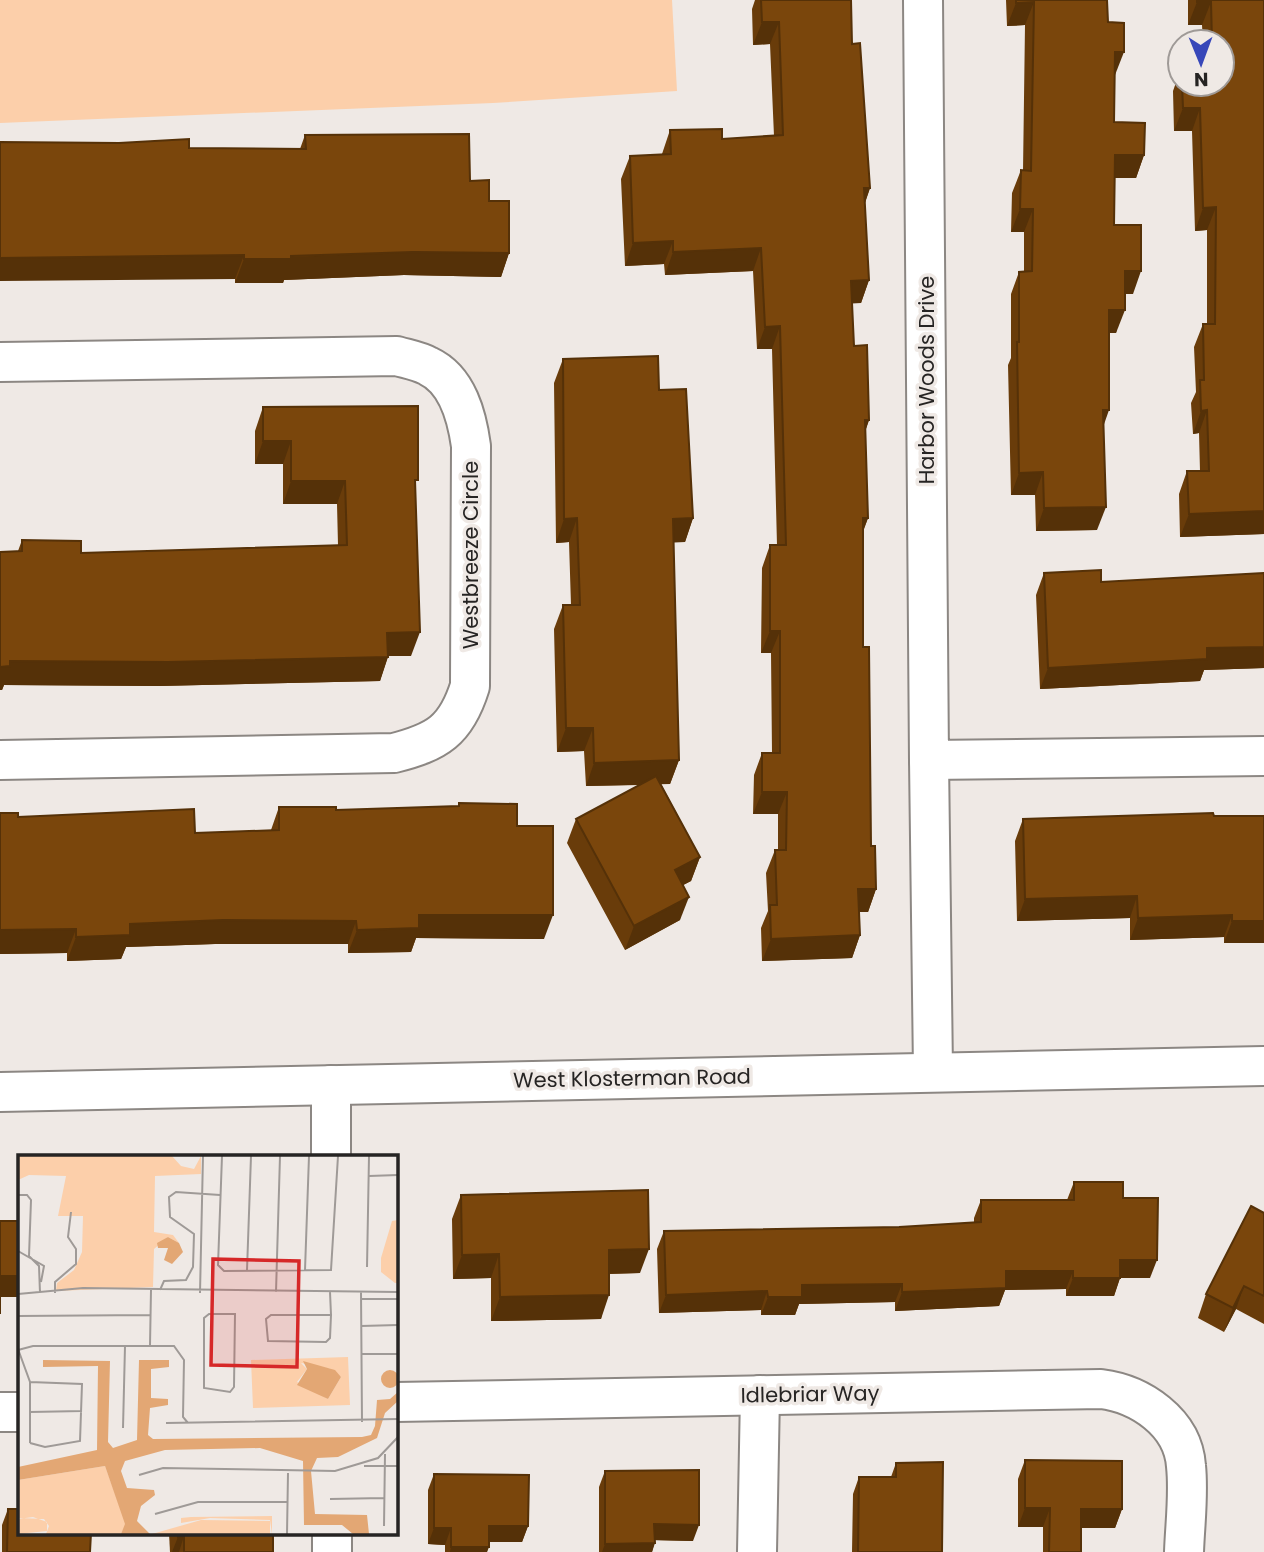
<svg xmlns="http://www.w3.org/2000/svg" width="1264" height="1552" font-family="Poppins,sans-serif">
  <rect width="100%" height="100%" fill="#efe9e5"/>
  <!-- green -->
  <polygon fill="#fccfaa" points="0,0 672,0 677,91 493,103 0,123"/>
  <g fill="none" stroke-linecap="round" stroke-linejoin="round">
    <defs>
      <g id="street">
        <polyline points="923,0 929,760 1264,756"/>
        <path d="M0,362L397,356C407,359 419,361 428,366C458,380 467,417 471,446L470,686C456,731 437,742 394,753L0,760"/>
        <polyline points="929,760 933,1071"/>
        <polyline points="331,1085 331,1156"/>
        <path d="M396,1402L1101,1389C1140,1394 1183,1422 1186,1466C1189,1494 1185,1524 1184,1552"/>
        <polyline points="0,1412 19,1412"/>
        <polyline points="332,1552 332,1533"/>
        <polyline points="757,1552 760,1395"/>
      </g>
      <polyline id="secondary" points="0,1092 1264,1066"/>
    </defs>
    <!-- street casing -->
    <use href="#street" stroke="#8c8783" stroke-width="42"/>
    <!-- secondary casing -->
    <use href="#secondary" stroke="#8c8783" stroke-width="42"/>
    <!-- street -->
    <use href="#street" stroke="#fff" stroke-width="38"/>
    <!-- secondary -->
    <use href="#secondary" stroke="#fff" stroke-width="38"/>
  </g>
  <!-- wall -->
  <g fill="#693c0a">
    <polygon points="755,0 851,0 852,44 870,188 865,203 869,280 861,303 852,303 854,346 869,420 865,432 868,518 863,532 863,647 871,846 876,889 868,912 859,912 860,935 852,958 762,961 761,928 768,911 766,873 775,850 778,850 778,814 753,814 754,775 762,753 772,753 771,653 761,653 762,568 770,545 777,545 772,349 757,349 753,271 665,275 664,264 625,266 621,179 630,156 662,154 670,130 722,139 774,136 770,44 753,45 752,9"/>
    <polygon points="1006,0 1107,0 1108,22 1115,75 1114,122 1144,155 1136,178 1115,178 1114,225 1133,294 1125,294 1116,333 1109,333 1097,530 1036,531 1035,495 1011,495 1008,365 1011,358 1011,294 1019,272 1024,271 1024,232 1011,232 1012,193 1021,170 1023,171 1025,25 1007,26"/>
    <polygon points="1188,0 1264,0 1264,534 1180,537 1179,494 1187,471 1200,471 1199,433 1193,434 1191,403 1196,392 1194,347 1203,324 1207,324 1207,230 1195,231 1192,131 1174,131 1173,91 1180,71 1180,84 1222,84 1222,42 1203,42 1202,25 1188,25"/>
    <polygon points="305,135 470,181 489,201 509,253 501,277 404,275 284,280 283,283 235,283 235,279 189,148 300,149"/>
    <polygon points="563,359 659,390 693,518 685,542 673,542 679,760 670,784 661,784 700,857 691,881 683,885 680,920 625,950 567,843 576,819 640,785 586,786 584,751 557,752 554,629 563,605 571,605 569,542 556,543 554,383"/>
    <polygon points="263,407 415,489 411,656 388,656 380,681 159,686 4,685 2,690 0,690 0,552 18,551 22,540 81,553 338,545 337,504 283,504 283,464 255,464 255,431"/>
    <polygon points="1044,573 1101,582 1264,573 1264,668 1204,670 1200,681 1040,689 1036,595"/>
    <polygon points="459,803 517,826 544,939 416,938 411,952 348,953 348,944 215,944 126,947 121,959 67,961 67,953 0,954 0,813 18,817 195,833 271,830 279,807 336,810 458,806"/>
    <polygon points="1214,816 1264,943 1224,943 1224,937 1130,940 1130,918 1017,921 1015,841 1023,819"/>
    <polygon points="1074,1182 1123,1198 1150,1278 1120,1278 1114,1296 1066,1296 1066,1289 1005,1290 999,1306 895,1311 895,1302 799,1304 795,1315 761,1315 761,1310 659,1313 657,1249 664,1231 899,1227 974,1223 974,1218 981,1200 1067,1200"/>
    <polygon points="461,1195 640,1273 609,1274 601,1319 491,1321 491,1278 453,1279 452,1219"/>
    <polygon points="1264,1213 1264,1324 1236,1309 1224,1332 1198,1318 1206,1294"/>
    <polygon points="1025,1460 1122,1509 1115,1528 1081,1528 1081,1552 1043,1552 1043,1527 1018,1527 1018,1479"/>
    <polygon points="896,1463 942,1552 852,1552 853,1494 859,1477 891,1477"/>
    <polygon points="605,1471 693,1541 655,1540 652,1552 599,1552 599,1487"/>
    <polygon points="434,1474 528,1526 522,1542 489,1542 487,1552 445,1552 445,1545 428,1544 428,1490"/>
    <polygon points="8,1509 90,1552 2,1552 2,1525"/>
    <polygon points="169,1533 273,1533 273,1552 170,1552"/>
  </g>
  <!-- shaded-wall -->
  <g fill="#553108">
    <polygon points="1034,2 1025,25 1007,26 1016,3"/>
    <polygon points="1197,2 1211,2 1202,25 1188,25"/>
    <polygon points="762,22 779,22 770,44 753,45"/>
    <polygon points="1115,52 1124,52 1115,75"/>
    <polygon points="1183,108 1200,108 1192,131 1174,131"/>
    <polygon points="1115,155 1144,155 1136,178 1107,178"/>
    <polygon points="864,188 870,188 862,211"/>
    <polygon points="1216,207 1207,230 1195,231 1203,208"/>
    <polygon points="1020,209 1033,209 1024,232 1011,232"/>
    <polygon points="673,241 664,264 625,266 633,243"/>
    <polygon points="761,248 753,271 665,275 673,252"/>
    <polygon points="413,252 509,253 501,277 404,275 284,280 283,283 235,283 244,259"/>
    <polygon points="244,255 235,279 0,281 0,258"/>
    <polygon points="1125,271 1141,271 1133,294 1116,294"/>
    <polygon points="869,280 861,303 843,304 851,281"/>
    <polygon points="1109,310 1125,310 1116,333 1100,333"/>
    <polygon points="780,326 772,349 757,349 765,327"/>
    <polygon points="1103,410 1109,410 1101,433"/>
    <polygon points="1207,410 1199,433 1193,434 1201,411"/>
    <polygon points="865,420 869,420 861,443"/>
    <polygon points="263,441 291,441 283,464 255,464"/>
    <polygon points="1043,472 1035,495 1011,495 1019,473"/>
    <polygon points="291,481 345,481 337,504 283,504"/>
    <polygon points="1106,507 1097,530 1036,531 1044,508"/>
    <polygon points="1264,511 1264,534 1180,537 1189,514"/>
    <polygon points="577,518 569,542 556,543 564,519"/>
    <polygon points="693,518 685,542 664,543 673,519"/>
    <polygon points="863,518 868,518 859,541"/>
    <polygon points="770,631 780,631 771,653 761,653"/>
    <polygon points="420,632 411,656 379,656 387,633"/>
    <polygon points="1264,647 1264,668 1204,670 1200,681 1040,689 1048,668 1207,648"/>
    <polygon points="388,657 380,681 159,686 4,685 2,690 0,690 0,667 10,661"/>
    <polygon points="566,728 593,728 584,751 557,752"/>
    <polygon points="679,760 670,784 586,786 594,763"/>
    <polygon points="762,792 787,792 778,814 753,814"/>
    <polygon points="700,857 691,881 666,894 675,870"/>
    <polygon points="858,889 876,889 868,912 850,912"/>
    <polygon points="1137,896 1130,918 1017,921 1025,899"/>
    <polygon points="689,897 680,920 625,950 634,926"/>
    <polygon points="419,915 553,915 544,939 416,938 411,952 348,953 357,930"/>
    <polygon points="1232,915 1224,937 1130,940 1138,918"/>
    <polygon points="223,920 356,921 348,944 215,944 126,947 121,959 67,961 76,937 130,924"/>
    <polygon points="1232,921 1264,921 1264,943 1224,943"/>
    <polygon points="76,929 67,953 0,954 0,930"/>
    <polygon points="860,935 852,958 762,961 771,939"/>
    <polygon points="649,1249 640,1273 600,1274 609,1250"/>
    <polygon points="499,1254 491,1278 453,1279 462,1255"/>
    <polygon points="1120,1260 1157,1260 1150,1278 1114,1278"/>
    <polygon points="1006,1271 1073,1271 1066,1289 1005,1290 999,1306 895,1311 902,1292"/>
    <rect x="0" y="1276" width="19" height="21"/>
    <polygon points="1073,1278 1120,1278 1114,1296 1066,1296"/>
    <polygon points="902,1284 895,1302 799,1304 795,1315 761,1315 768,1297 802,1285"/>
    <polygon points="1244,1286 1236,1309 1224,1332 1233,1308"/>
    <polygon points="767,1291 761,1310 659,1313 666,1295"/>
    <polygon points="609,1295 601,1319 491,1321 500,1297"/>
    <polygon points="1025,1508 1050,1508 1043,1527 1018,1527"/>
    <polygon points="1081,1509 1122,1509 1115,1528 1074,1528"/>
    <polygon points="654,1524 699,1525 693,1541 648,1540"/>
    <polygon points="489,1526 528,1526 522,1542 483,1542"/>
    <polygon points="434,1528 451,1528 445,1545 428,1544"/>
    <polygon points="184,1536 179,1552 172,1552 178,1537"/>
    <polygon points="655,1543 652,1552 602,1552 605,1544"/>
    <polygon points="451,1547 489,1547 487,1552 450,1552"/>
  </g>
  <!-- building -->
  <g fill="#7a460c" stroke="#553108" stroke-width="2">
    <polygon points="761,0 851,0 852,44 860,43 870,188 864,188 869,280 851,281 854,346 867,345 869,420 865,420 868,518 863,518 863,647 869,647 871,846 875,846 876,889 858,889 860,935 771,939 770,905 777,905 775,850 786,850 787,792 762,792 762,753 780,753 780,631 770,631 770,545 786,545 780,326 765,327 761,248 673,252 673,241 633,243 630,156 671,154 670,130 722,129 722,139 783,135 779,22 762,22"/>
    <polygon points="1016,0 1107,0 1108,22 1124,23 1124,52 1115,52 1114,122 1145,123 1144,155 1115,155 1114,225 1141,225 1141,271 1125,271 1125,310 1109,310 1109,410 1103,410 1106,507 1044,508 1043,472 1019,473 1017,342 1019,342 1019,272 1032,271 1033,209 1020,209 1021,170 1031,171 1034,2 1016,3"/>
    <polygon points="1197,0 1264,0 1264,511 1189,514 1187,471 1209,471 1207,410 1201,411 1200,380 1204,380 1203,324 1215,324 1216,207 1203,208 1200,108 1183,108 1182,84 1222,84 1222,42 1212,42 1211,2 1197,2"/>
    <polygon points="469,134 470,181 489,180 489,201 509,201 509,253 413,252 291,256 291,259 244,259 244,255 0,258 0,142 119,143 189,139 189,148 306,149 305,135"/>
    <polygon points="658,356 659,390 686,389 693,518 673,519 679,760 594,763 593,728 566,728 563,605 580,605 577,518 564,519 563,359"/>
    <polygon points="418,406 418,480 415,480 420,632 387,633 388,657 168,662 10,661 10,666 0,667 0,552 22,551 22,540 81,541 81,553 347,545 345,481 291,481 291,441 263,441 263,407"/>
    <polygon points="1101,570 1101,582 1264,573 1264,647 1207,648 1207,659 1048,668 1044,573"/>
    <polygon points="656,776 700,857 675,870 689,897 634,926 576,819"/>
    <polygon points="459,803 517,804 517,826 553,826 553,915 419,915 419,928 357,930 356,921 223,920 130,924 130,935 76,937 76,929 0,930 0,813 18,813 18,817 194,809 195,833 279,830 279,807 336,807 336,810 459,806"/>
    <polygon points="1213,813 1214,816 1264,816 1264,921 1232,921 1232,915 1138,918 1137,896 1025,899 1023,819"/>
    <polygon points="1074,1182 1123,1182 1123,1198 1158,1198 1157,1260 1120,1260 1120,1278 1073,1278 1073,1271 1006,1271 1006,1288 902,1292 902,1284 802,1285 802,1297 768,1297 767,1291 666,1295 664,1231 899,1227 981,1222 981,1200 1074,1200"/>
    <polygon points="648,1190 649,1249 609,1250 609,1295 500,1297 499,1254 462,1255 461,1195"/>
    <polygon points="1251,1206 1264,1213 1264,1296 1244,1286 1233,1308 1206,1294"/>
    <polygon points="0,1221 19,1221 19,1276 0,1276 0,1314"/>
    <polygon points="1025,1460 1122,1461 1122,1509 1081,1509 1081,1552 1049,1552 1050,1508 1025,1508"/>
    <polygon points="943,1462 942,1552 858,1552 859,1477 896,1477 896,1463"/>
    <polygon points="699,1470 699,1525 654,1524 655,1543 605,1544 605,1471"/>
    <polygon points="434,1474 529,1475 528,1526 489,1526 489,1547 451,1547 451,1528 434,1528"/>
    <polygon points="8,1509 19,1509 19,1533 91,1533 90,1552 7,1552"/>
    <polygon points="178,1533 273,1533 273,1552 184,1552 184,1536 178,1537"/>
  </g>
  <g text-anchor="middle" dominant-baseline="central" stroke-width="7" stroke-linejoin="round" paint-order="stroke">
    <!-- street labels -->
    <g font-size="21" fill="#262423" stroke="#efe9e5">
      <text transform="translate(926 380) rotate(-90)">Harbor Woods Drive</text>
      <text transform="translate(470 555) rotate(-90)">Westbreeze Circle</text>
      <text transform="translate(632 1078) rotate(-1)">West Klosterman Road</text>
      <text transform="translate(810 1394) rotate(-1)">Idlebriar Way</text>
    </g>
  </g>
  <!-- overview -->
  <g transform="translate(18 1155)">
    <rect width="380" height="380" fill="#efe9e5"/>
    <path d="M0,1H154L163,11L176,14L183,1V19L137,21L136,77L155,80L161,88L150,82L136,94L135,132L38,136L39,128L56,115L64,97L65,61H40L48,21L11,20L0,25ZM380,65V128H377L363,117V103L374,66ZM330,202L332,250L235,253L233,205ZM283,208L313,214L323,222L310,244L279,227L289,214ZM87,311L108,369L103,379H28L31,371L26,364L0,363V325ZM254,361V379L252,365L192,363L163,368V363L173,362ZM15,362L29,367V376L0,379V364ZM183,365L252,366V379H134Z" fill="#fccfaa" fill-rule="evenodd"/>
    <path d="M150,82L161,88L165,97L154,109L146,105L150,93H140L139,88ZM25,205L92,206L90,287L95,293L119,285L121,205H151V212L133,214V243L150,244V250L132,253L130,280L135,284L344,282L353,280L357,271L359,245L372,244L380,237V246L367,258L359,283L320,302L299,303L293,316L297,359L349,360L351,379H335L324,370H286L285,306L242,293L147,295L107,306L103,316L109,333L136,335L137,340L123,351L119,366L132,379H103L107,369L87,311L0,325V312L79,295L80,211L25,212ZM285,206L317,215L323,222L310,244L279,230L289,214ZM363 224a9 9 0 1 1 18 0a9 9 0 1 1-18 0Z" fill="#e3a774"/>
    <path fill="none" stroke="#9f9a97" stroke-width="2" d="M204,1L200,110L206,116L313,115L320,1M351,21L380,20M0,40H9L13,45L11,101L21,111L22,138M0,96L26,111L23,127M349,112L351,1M229,115L233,1M287,115L291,1M142,135L146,126L168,125L175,112L176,79L152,62L151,42L158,37L202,40M258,137L262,1M312,137L313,160M343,137L344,267M37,138V127L58,109V94L50,82L53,57M182,138L185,1M0,139L65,133L380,137M343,144H380M191,159H217L216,232L212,237L186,233V163ZM253,160H313L312,183L308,187L250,186L248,164ZM0,161L132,160M343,171L380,170M132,190L133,135M0,194L12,227V288M0,195L15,191H156L166,205L165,262L170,268M344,199H379M12,227L64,229L62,286L27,292L12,288M12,257L64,256M148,268L380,264M105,273L107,191M346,311H380M121,320L145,313L317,316L360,303L380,282M312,344L366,343M137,359L180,347H269M366,371L367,299M269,379L270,318"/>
    <path fill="#d62828" fill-opacity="0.15" stroke="#d62828" stroke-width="3.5" d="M195,104L281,106L279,212L193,210Z"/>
    <rect width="380" height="380" fill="none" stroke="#262423" stroke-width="3.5"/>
  </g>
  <!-- north arrow -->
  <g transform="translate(1201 63) rotate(179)"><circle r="33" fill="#efe9e5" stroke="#9f9a97" stroke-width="2"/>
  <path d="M0-5L12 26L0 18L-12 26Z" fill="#3747b9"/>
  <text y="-10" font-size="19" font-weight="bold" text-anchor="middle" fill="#262423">N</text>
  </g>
</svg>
